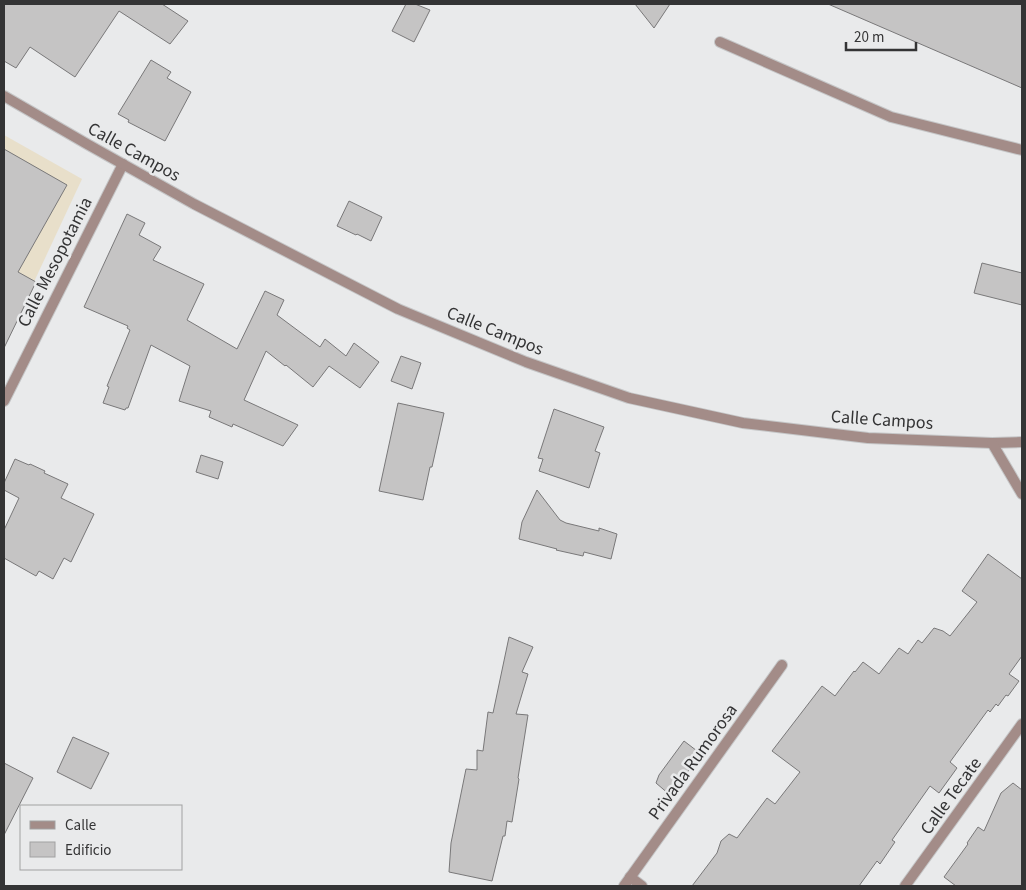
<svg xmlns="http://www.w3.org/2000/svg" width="1026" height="890" font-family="'Source Sans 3',sans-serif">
  <rect width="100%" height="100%" fill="#e9eaeb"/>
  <!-- industrial -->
  <polygon fill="#e8dfca" points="4,135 82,179 4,346"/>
  <!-- building -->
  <g fill="#c5c4c4" stroke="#797879">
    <polygon points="4,4 162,4 188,21 170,44 119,11 75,77 30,47 16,68 4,61"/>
    <polygon points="406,4 415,4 430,10 414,42 392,31"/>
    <polygon points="635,4 670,4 654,28"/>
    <polygon points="828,4 1022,4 1022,88"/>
    <polygon points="151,60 171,72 167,78 191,92 165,141 128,122 129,120 118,114"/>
    <polygon points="4,149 67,185 18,272 36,282 4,348"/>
    <polygon points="349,201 382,217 371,241 357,234 356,235 337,226"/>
    <polygon points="127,214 145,223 139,235 161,247 153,260 204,284 187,320 237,349 265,291 284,300 277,315 320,347 325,339 346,356 354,343 379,362 360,388 329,366 313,387 286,365 285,366 266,351 244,400 298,425 283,446 233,424 232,427 209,417 211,411 179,401 190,366 151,345 128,408 126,408 125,410 103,403 109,387 107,386 130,330 127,328 128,326 84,307"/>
    <polygon points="982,263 1022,273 1022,305 974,293"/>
    <polygon points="401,356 421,363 412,389 391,381"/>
    <polygon points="398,403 444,413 432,467 430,467 423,500 379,491"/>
    <polygon points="554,409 604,427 595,451 600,453 589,488 539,471 543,459 538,458"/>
    <polygon points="201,455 223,462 218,479 196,472"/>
    <polygon points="15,459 29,465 30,464 45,471 44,473 68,484 61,498 94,514 71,562 64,558 53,579 39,571 36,576 4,558 4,530 19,498 4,490 4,483"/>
    <polygon points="537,490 560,520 566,523 599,531 599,528 617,534 611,559 584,552 583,556 556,550 557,549 519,539 522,522"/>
    <polygon points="988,554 1022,579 1022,656 1009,674 1019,681 1008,696 1006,695 998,706 996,704 990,712 988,710 950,762 957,768 939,793 930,786 892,840 895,842 880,864 877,861 859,886 692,886 717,853 721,841 729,834 737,838 767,798 775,804 800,772 772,751 822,686 835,696 854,671 855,672 863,662 879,674 899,648 908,654 918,640 922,643 934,628 943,631 950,636 977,602 962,591"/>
    <polygon points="509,637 533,647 522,672 528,674 516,714 528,715 518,778 519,779 512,822 507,821 505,836 503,836 492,881 449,872 451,843 466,769 477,770 477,750 483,751 488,712 493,713"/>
    <polygon points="73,737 109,753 91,789 57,772"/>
    <polygon points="684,741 701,754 670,795 656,783 659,775"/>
    <polygon points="4,763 33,778 4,835"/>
    <polygon points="1013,783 1022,790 1022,886 956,886 944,877 968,844 967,843 978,827 984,831 1001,793"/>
  </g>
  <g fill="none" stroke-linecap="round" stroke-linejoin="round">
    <defs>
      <g id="minor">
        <polyline points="720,42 891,117 1022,150"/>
        <polyline points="4,401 123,164"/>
        <polyline points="630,877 642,886"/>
        <polyline points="624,886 782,665"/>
        <polyline points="905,886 1022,724"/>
      </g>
      <g id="tertiary">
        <polyline points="4,96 87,144 194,204 398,309 526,362 629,398 743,423 868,438 992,443 1022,442"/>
        <polyline points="992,443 1022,494"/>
      </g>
    </defs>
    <!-- minor casing -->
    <use href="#minor" stroke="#c5c6c7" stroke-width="12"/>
    <!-- tertiary casing -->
    <use href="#tertiary" stroke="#c5c6c7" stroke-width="12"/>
    <!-- minor -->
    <use href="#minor" stroke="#a38c88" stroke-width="10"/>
    <!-- tertiary -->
    <use href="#tertiary" stroke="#a38c88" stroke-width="10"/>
  </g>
  <g text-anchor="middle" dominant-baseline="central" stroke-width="5" stroke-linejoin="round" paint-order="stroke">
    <!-- street labels -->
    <g font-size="18" fill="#343435" stroke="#e9eaeb">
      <text transform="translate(134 152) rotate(29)">Calle Campos</text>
      <text transform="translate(55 262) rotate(-63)">Calle Mesopotamia</text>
      <text transform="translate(495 331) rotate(22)">Calle Campos</text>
      <text transform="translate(882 420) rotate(4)">Calle Campos</text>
      <text transform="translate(693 762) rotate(-54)">Privada Rumorosa</text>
      <text transform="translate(951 796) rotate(-54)">Calle Tecate</text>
    </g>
  </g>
  <!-- border -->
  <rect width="1026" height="890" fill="none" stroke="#343435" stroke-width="10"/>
  <!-- legend -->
  <rect x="20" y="805" width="162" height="65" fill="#e9eaeb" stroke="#a1a1a2"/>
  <rect x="30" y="821" width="25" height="8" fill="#a38c88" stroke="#a1a1a2"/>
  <text x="65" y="830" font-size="15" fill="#343435">Calle</text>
  <rect x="30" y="842" width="25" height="15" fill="#c5c4c4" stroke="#a1a1a2"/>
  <text x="65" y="855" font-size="15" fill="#343435">Edificio</text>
  <!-- scale -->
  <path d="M846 42v8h70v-8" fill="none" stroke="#343435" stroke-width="2.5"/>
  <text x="854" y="42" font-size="15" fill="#343435" stroke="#e9eaeb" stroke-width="4" paint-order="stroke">20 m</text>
</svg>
